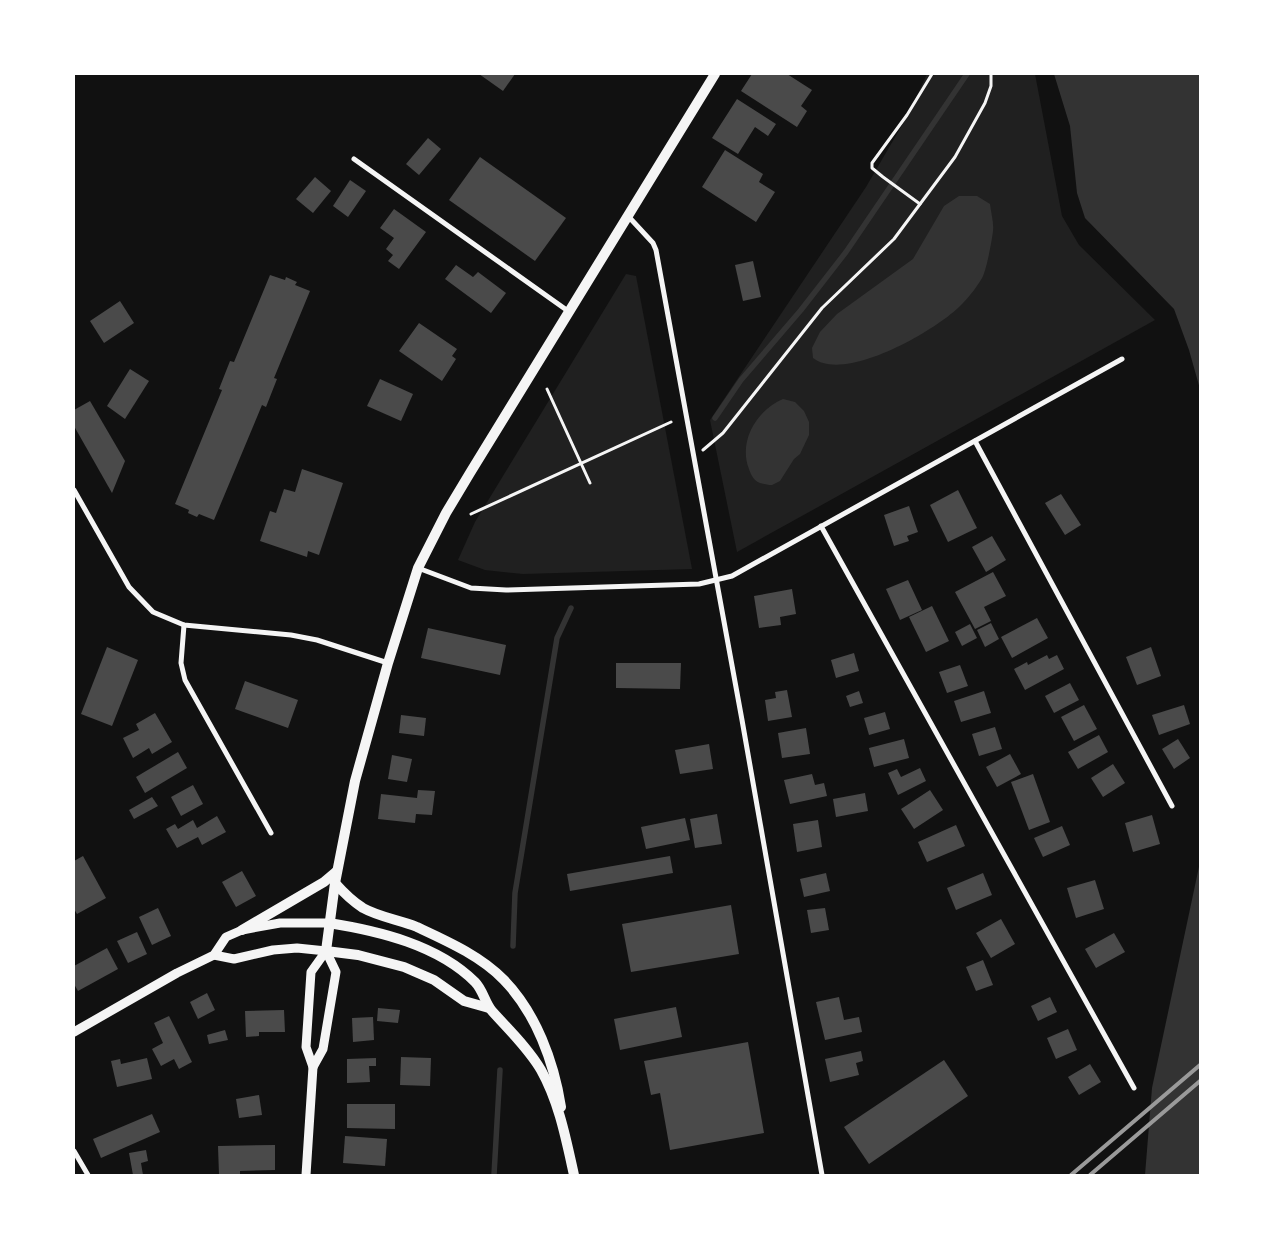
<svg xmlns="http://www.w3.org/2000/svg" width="1274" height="1249" font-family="Rubik,sans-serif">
  <rect width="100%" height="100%" fill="#111"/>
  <!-- green -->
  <g fill="#202020">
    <polygon points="927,74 1035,74 1062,216 1079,245 1155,320 737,552 710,420 866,187 908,115"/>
    <polygon points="626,274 636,276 692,569 523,574 485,570 458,560 475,522"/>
  </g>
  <!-- water -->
  <g fill="#333">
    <polygon points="1054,74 1200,74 1200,389 1189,350 1174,309 1085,218 1077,193 1070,126"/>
    <path d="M959,196H977L990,204C991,213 994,223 993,231C992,240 987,267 983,276C980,283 967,300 960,306C935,331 845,383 813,358L812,348L820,332L837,314L913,259L944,206Z"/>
    <path d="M783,399L795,402L804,411L809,422V435L800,454L794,459L780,481L772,485C768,485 764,484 760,483C754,481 751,475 749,469C738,441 757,410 783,399Z"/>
    <polygon points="1200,862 1200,1175 1145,1175 1152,1088"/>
  </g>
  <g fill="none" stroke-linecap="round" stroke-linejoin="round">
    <!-- stream -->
    <g stroke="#333" stroke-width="5.5">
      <polyline points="715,418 741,380 801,310 846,252 967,74"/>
      <polyline points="513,946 515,893 557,638 571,608"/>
      <polyline points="494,1175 500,1070"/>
    </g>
  </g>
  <!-- building -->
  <g fill="#4a4a4a">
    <polygon points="479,74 515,74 503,91"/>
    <polygon points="752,74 787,74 812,90 801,106 807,111 797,127 741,91"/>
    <polygon points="737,99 776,124 768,136 755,127 738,154 712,138"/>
    <polygon points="428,138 441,149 419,175 406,164"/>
    <polygon points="725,150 763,174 759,182 775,192 756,222 702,187"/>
    <polygon points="480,157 566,218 535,261 449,200"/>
    <polygon points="315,177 331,191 313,213 296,199"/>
    <polygon points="350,180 366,191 348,217 333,206"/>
    <polygon points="394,209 426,232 399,269 388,261 393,255 386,249 394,238 380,228"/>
    <polygon points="753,261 761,297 743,301 735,265"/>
    <polygon points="456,265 473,277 478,272 506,293 491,313 445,279"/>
    <polygon points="270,275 285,280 286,277 297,282 295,285 310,291 274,378 277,379 266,407 262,405 214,520 199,514 197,517 188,513 189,510 175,504 222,390 219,389 230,361 234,362"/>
    <polygon points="120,301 134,323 104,343 90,321"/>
    <polygon points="419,323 457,349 452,356 456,359 442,381 399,351"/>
    <polygon points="130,369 149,381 125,419 107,406"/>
    <polygon points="380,379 413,394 401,421 367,406"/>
    <polygon points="90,401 125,461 112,493 74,426 74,410"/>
    <polygon points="302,469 343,483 319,555 308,551 307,557 260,541 270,511 276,513 284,489 295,492"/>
    <polygon points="958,490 977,528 948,542 930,505"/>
    <polygon points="1061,494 1081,525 1065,535 1045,503"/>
    <polygon points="909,506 918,532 907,536 909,541 894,546 884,515"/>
    <polygon points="992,536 1006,560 986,572 972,547"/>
    <polygon points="993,572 1006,596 984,607 991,621 975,629 955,592"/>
    <polygon points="908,580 922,610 900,620 886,589"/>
    <polygon points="792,589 796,614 780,617 781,625 759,628 754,596"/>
    <polygon points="932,606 949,641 926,652 909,617"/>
    <polygon points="1037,618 1048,638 1012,658 1001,637"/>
    <polygon points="991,623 999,639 985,647 977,630"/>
    <polygon points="970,624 977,638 962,646 955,632"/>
    <polygon points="428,628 506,645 500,675 421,658"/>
    <polygon points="107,647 138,660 112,726 81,714"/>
    <polygon points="1151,647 1161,676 1137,685 1126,657"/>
    <polygon points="854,653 859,671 836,678 831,660"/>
    <polygon points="1047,655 1049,659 1057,655 1064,669 1025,690 1014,669 1027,662 1028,665"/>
    <polygon points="616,663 681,663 680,689 616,688"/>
    <polygon points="960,665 968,686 947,693 939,672"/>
    <polygon points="245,681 298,700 288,728 235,709"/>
    <polygon points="1070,683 1079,700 1054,713 1045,696"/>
    <polygon points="787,690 792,717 768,721 765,700 776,698 775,692"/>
    <polygon points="859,691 863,703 850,707 846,696"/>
    <polygon points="984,691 991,713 961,722 954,701"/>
    <polygon points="1084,705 1097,729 1074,741 1061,717"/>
    <polygon points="1184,705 1190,724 1159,735 1152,715"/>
    <polygon points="885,712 890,729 869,735 864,718"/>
    <polygon points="155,713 172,742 152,754 149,748 133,758 123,738 139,730 136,724"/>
    <polygon points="401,715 426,718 424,736 399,733"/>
    <polygon points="995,727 1002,749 979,756 972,734"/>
    <polygon points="806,728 810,754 782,758 778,733"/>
    <polygon points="1099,735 1108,752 1078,769 1068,752"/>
    <polygon points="904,739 909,758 874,767 869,748"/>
    <polygon points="1178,739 1190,758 1174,769 1162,749"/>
    <polygon points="709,744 713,769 680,774 675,750"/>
    <polygon points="178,752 187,768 145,793 136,777"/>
    <polygon points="1010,754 1021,774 997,787 986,767"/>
    <polygon points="392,755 412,759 407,782 388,779"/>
    <polygon points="1113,764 1125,783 1103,797 1091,778"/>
    <polygon points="920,768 926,781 898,795 888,773 897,769 901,777"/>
    <polygon points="812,774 815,785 824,783 827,796 790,804 784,780"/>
    <polygon points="1033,774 1050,822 1029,830 1011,782"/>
    <polygon points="193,785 203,804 181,816 171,797"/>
    <polygon points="418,790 435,791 432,815 416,814 415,823 378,819 381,794 417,798"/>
    <polygon points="930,790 943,810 914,829 901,809"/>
    <polygon points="865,793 868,811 836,817 833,799"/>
    <polygon points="152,797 158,806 134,819 129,810"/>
    <polygon points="717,814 722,844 695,848 690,819"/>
    <polygon points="1152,815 1160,844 1133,852 1125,823"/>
    <polygon points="217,816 226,832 202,845 198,837 177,848 166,829 175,824 178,829 193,820 197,828"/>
    <polygon points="685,818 690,840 646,849 641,827"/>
    <polygon points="818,820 822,847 797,852 793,824"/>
    <polygon points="956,825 965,846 927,862 918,842"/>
    <polygon points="1062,826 1070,845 1043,857 1034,838"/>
    <polygon points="83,856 106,898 77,914 74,909 74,861"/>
    <polygon points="670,856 673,873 570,891 567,874"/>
    <polygon points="242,871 256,896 236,907 222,882"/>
    <polygon points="826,873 830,891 804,897 800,879"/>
    <polygon points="983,873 992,895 956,910 947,888"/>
    <polygon points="1095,880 1104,909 1076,918 1067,888"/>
    <polygon points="731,905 739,954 631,972 622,924"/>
    <polygon points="158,908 171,936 152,945 139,917"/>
    <polygon points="825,908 829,930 811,933 807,910"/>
    <polygon points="1001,919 1015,944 991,958 976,933"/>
    <polygon points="137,932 147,954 128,963 117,941"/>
    <polygon points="1114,933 1125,952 1096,968 1085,949"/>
    <polygon points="107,948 118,969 78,991 74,984 74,966"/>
    <polygon points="983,960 993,985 976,991 966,967"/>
    <polygon points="207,993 215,1010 198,1019 190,1002"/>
    <polygon points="839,997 844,1020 859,1017 862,1032 825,1040 816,1002"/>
    <polygon points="1050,997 1057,1012 1038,1021 1031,1006"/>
    <polygon points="676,1007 682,1037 620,1050 614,1019"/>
    <polygon points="378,1008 400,1010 398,1023 377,1021"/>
    <polygon points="284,1010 285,1032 259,1032 259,1036 246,1037 245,1011"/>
    <polygon points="169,1016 192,1062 179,1069 174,1059 161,1066 152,1049 163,1043 154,1023"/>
    <polygon points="373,1017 374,1040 353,1042 352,1018"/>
    <polygon points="1068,1029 1077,1050 1056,1059 1047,1038"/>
    <polygon points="225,1030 228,1040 209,1044 207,1035"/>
    <polygon points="748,1042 764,1133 670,1150 660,1093 651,1095 644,1061"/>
    <polygon points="861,1051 863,1061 856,1063 859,1075 830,1082 825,1059"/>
    <polygon points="401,1057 431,1058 430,1086 400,1085"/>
    <polygon points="147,1058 152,1079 117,1087 111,1061 120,1059 121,1064"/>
    <polygon points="376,1058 376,1066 369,1066 370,1082 347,1083 347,1059"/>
    <polygon points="944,1060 968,1096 869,1164 844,1127"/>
    <polygon points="1090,1064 1101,1082 1079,1095 1068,1077"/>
    <polygon points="259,1095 262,1115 239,1118 236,1099"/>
    <polygon points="347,1104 395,1104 395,1129 347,1128"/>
    <polygon points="152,1114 160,1132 101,1158 93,1139"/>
    <polygon points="345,1136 387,1139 385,1166 343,1163"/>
    <polygon points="275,1145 275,1170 240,1171 240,1175 219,1175 218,1146"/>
    <polygon points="146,1150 148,1161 141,1163 143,1175 133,1175 129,1153"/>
  </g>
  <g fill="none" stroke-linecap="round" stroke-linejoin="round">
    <!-- path -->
    <g stroke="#f5f5f5" stroke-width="3">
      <polyline points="920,204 883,177 872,168 872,163 907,115 932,74"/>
      <polyline points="547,389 590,483"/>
      <polyline points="703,450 723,433 822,308 894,239 955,157 985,103 991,86 991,74"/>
      <polyline points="471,514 671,422"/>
    </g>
    <!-- minor -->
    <g stroke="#f5f5f5" stroke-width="5">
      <polyline points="354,159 568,311"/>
      <polyline points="628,216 653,243 656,250 742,720 822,1175"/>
      <polyline points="975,441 1172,806"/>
      <polyline points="74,490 129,587 153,612 184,625 291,635 317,640 388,663"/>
      <polyline points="821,526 1134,1088"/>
      <polyline points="418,568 471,588 506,590 699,584 732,576 1122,359"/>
      <polyline points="184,625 181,663 185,680 271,833"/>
      <polyline points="74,1151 88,1175"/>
    </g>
    <!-- tertiary -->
    <g stroke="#f5f5f5" stroke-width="9">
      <polyline points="214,955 234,959 273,950 297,948 326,951"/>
      <polyline points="74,1032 177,973 214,955 226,937 242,930 280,923 329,923"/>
      <polyline points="313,1067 323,1049 336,972 326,951"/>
      <polyline points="306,1175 313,1067 306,1047 311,972 326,951"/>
    </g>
    <!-- secondary -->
    <g stroke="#f5f5f5" stroke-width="10">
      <path d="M335,883C343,892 352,901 363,908C379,917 400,920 417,927C447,941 481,956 504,980C536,1013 554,1062 561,1107"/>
      <path d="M329,923C379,931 438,945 475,982C483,990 485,1003 492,1011C509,1030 528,1048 541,1070C559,1102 566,1139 574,1175"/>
      <polyline points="242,930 324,882 337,871"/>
      <polyline points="489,1008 464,1001 434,980 404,967 358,955 326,951 335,883 355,781 388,663 418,568 446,513 470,473 715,74"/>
    </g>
    <!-- rail -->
    <g stroke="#9a9a9a" stroke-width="4">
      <polyline points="1071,1175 1200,1065"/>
      <polyline points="1090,1175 1200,1081"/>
    </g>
  </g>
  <!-- border -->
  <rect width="1274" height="1249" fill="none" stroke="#ffffff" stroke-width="150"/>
</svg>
